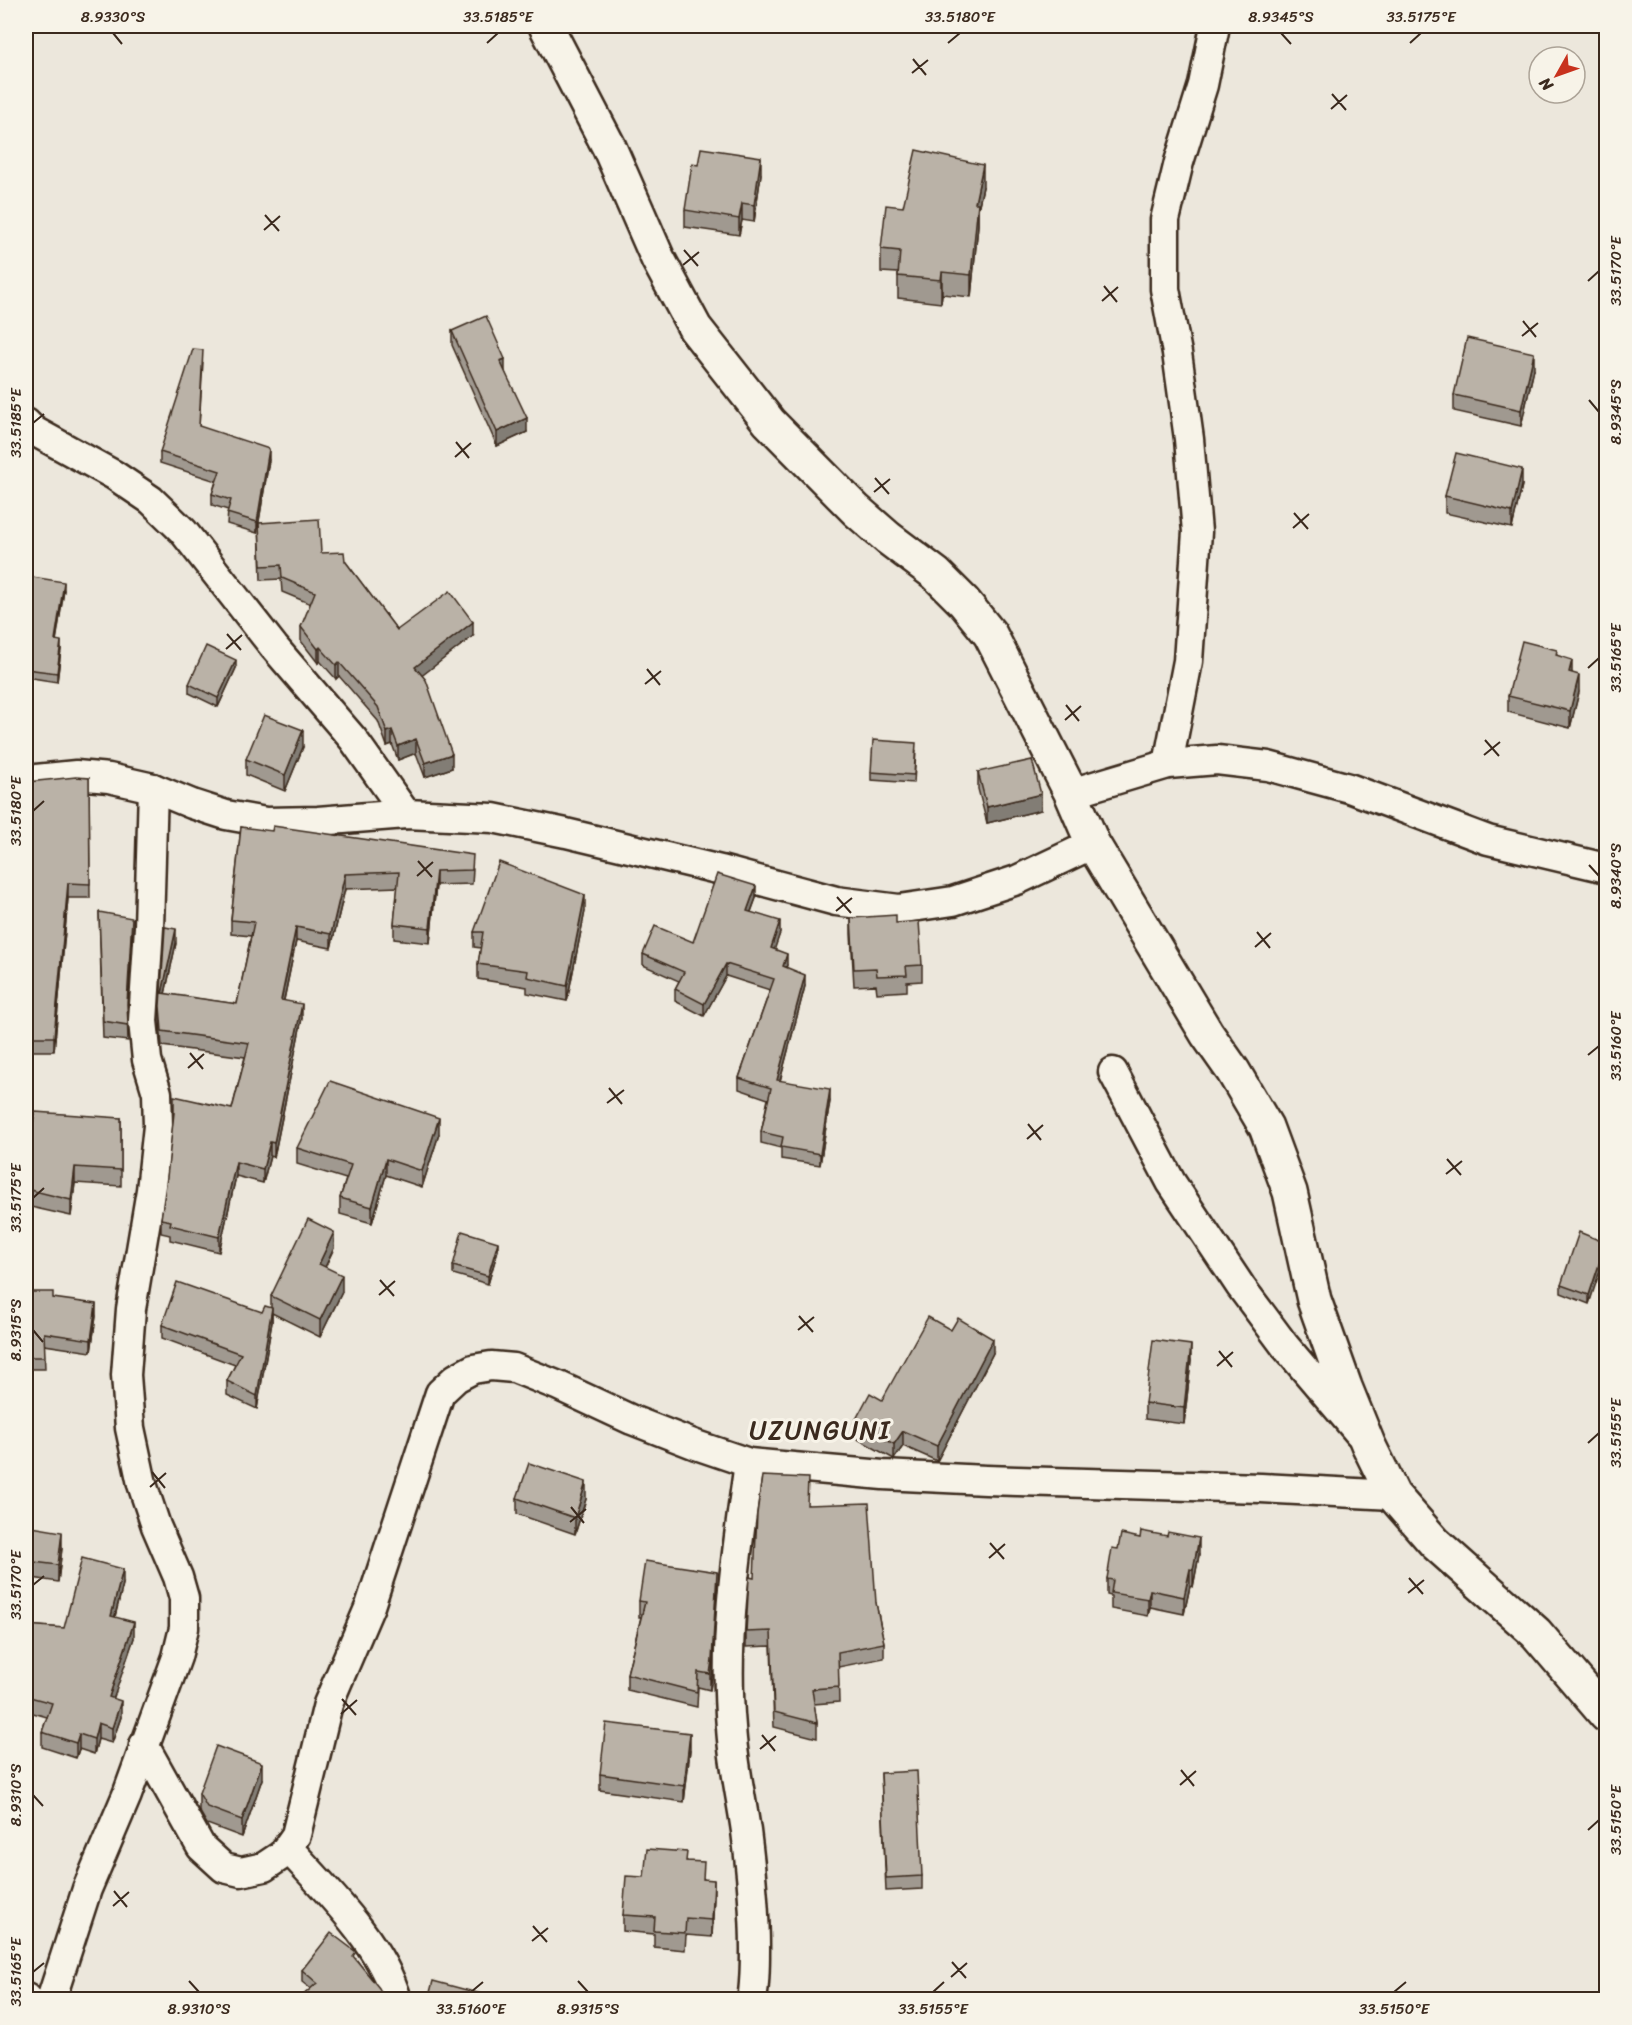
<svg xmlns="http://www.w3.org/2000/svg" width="1632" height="2025" font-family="Sriracha,sans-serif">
  <rect width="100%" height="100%" fill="#ece7dc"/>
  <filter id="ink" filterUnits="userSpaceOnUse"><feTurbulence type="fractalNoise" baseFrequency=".0167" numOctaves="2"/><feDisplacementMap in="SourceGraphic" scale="12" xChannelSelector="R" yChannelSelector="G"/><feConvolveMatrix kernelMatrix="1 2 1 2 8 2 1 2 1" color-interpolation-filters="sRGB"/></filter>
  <g filter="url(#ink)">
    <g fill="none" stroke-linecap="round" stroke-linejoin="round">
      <defs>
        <g id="minor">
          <polyline points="26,423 34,431 114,475 151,500 183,531 274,647 353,739 406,814"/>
          <polyline points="1168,764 1188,661 1197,532 1189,439 1177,353 1165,289 1165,220 1179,162 1203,85 1215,26"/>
          <polyline points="26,780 76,775 109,778 153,788 192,804 226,815 266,822 318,821 406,814 493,818 566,833 721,870 836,901 899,909 953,901 1017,880 1093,844"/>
          <polyline points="1071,793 1168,764 1217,760 1268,766 1349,788 1488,840 1606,868"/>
          <polyline points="1113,1072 1171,1182 1241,1287 1285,1346 1359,1433"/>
          <path d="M749,1463C737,1549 723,1639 731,1727C733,1762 741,1796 746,1831C751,1870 755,1910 755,1949C755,1966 755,1983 752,2000"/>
          <polyline points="144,1745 201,1847 224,1868 241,1872 264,1867 282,1855 296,1835 328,1704 370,1606 440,1393 456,1378 473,1369 491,1366 514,1368 559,1386 632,1420 696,1445 749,1463 883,1475 986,1480 1261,1488 1393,1495"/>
          <path d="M288,1848C327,1891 381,1943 397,2000"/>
          <polyline points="26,1998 26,2000"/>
          <polyline points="51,2000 87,1889 127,1795 177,1657 184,1628 184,1598 178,1577 156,1526 142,1484 130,1428 126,1375 131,1309 151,1190 158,1126 157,1093 147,1060 143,1021 149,927 153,788"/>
        </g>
        <polyline id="tertiary" points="546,26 609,147 658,259 695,328 769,422 856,510 888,538 936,574 964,602 990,634 1071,793 1093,844 1207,1034 1233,1071 1266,1127 1290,1192 1314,1300 1345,1387 1368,1444 1393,1495 1435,1543 1536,1633 1606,1715"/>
      </defs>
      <!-- minor casing -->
      <use href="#minor" stroke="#3b2a1e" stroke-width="33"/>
      <!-- tertiary casing -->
      <use href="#tertiary" stroke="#3b2a1e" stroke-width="38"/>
      <!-- minor -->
      <use href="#minor" stroke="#f7f3e8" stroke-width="28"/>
      <!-- tertiary -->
      <use href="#tertiary" stroke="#f7f3e8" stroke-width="33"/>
    </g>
    <!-- wall -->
    <g fill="#a09990" stroke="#3b2a1e" stroke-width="1.5">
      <rect x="586" y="26" width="40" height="3"/>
      <polygon points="698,165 761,174 754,222 742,220 739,235 685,227 685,210"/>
      <polygon points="983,187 978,209 978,225 971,297 942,294 941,303 898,298 898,273 881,272 881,249 903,207"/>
      <polygon points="452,331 505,372 527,432 497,446 452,345"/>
      <polygon points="203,362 199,427 269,460 257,533 227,524 228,510 212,505 212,494 216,481 160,463 160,452"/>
      <polygon points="1534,369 1521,426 1454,411 1454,395"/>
      <polygon points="1522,485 1512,528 1445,513 1445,496"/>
      <polygon points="259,523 321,553 345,561 397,630 473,636 422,675 452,768 425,777 416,753 398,760 392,744 387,746 378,721 339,676 336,679 320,661 318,663 301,641 301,627 311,604 282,592 281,579 261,580"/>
      <polygon points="26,576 64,590 56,640 61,649 57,682 26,677 26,654 28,634 26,633"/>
      <polygon points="1557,655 1572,673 1579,692 1570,728 1508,712 1508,696"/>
      <polygon points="236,668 218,707 189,693 189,684"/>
      <polygon points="303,747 285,791 246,775 246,759"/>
      <polygon points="916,751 914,783 871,780 871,772"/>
      <polygon points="978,772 1041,810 987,823 978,789"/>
      <polygon points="89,778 90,898 68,898 54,1051 26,1051 26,781 28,782"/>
      <polygon points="241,827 473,869 472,884 436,885 430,943 394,939 394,924 398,887 345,889 331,948 296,941 284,1000 302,1018 274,1157 270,1156 263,1183 236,1176 219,1252 170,1240 170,1235 161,1233 161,1219 232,1109 245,1057 162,1046 160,1021 160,1006 176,943 165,994 237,1004 251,936 231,934 231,920"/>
      <polygon points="756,898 751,912 780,933 774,949 787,965 786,967 805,986 780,1081 830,1101 820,1165 781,1159 781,1148 761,1143 761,1132 768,1099 739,1089 739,1078 770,990 726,976 704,1016 675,1001 675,989 679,981 643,965 643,954 693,942"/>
      <polygon points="585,911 567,1001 527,993 527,987 478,979 478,964 481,948 474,947 474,932"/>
      <polygon points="99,912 132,935 127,1011 128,1041 103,1038"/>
      <polygon points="851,918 896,923 922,965 922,981 907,982 907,991 877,993 876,985 854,986 851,934"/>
      <polygon points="121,1118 121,1186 75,1183 71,1216 26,1206 26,1164"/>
      <polygon points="439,1134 422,1187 386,1175 372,1223 340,1214 340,1198 346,1179 297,1164 297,1148"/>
      <polygon points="1606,1243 1589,1304 1561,1293 1561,1285"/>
      <polygon points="334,1248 325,1267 342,1292 320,1337 272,1313 272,1322 257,1409 227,1395 227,1381 235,1365 162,1338 162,1325 262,1312 271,1308 271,1296"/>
      <polygon points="498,1250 488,1284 453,1274 453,1266"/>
      <polygon points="26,1292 53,1298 96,1316 91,1352 44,1345 45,1369 26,1369"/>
      <polygon points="993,1353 937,1461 903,1446 894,1459 854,1437 854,1423 882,1400"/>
      <polygon points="1191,1361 1184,1424 1145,1419 1145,1403"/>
      <polygon points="517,1498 586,1499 575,1534 517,1514"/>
      <polygon points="808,1505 876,1603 884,1643 884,1658 838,1667 839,1702 814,1704 817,1723 817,1738 774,1727 771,1646 746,1647 746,1632 754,1578"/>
      <polygon points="26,1526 62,1548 58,1582 26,1577"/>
      <polygon points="1118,1549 1199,1555 1193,1587 1190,1586 1184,1614 1150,1607 1148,1616 1111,1609 1111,1596 1107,1595 1107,1579"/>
      <polygon points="123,1584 115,1617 134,1638 113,1698 121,1717 112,1743 98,1739 94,1754 79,1749 76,1758 42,1747 42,1732 47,1717 26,1711 26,1625 64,1628"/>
      <polygon points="717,1587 712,1675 710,1690 698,1687 697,1707 627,1690 627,1674 641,1617 639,1617 639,1601"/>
      <polygon points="690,1750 684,1802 600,1790 600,1774"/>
      <polygon points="881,1773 922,1876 922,1889 886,1891"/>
      <polygon points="262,1779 242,1837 207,1824 199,1810 199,1793"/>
      <polygon points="687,1861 704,1879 714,1896 712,1937 686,1935 685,1950 654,1947 654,1934 623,1931 623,1915 644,1877"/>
      <polygon points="356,1959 385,2000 300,2000 300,1998 311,1989 302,1982 302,1970"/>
    </g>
    <!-- shaded-wall -->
    <g fill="#827d75" stroke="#3b2a1e" stroke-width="1.5">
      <polygon points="761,157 761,174 754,222 754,205"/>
      <polygon points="983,165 983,187 978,209 978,225 971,297 971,275 975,203"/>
      <polygon points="742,203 742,220 739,235 739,219"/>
      <polygon points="942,272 942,294 941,303 941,280"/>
      <polygon points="1534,353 1534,369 1521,426 1521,410"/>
      <polygon points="505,359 505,373 500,361"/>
      <polygon points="527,418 527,432 497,446 497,432"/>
      <polygon points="269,449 269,460 257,533 257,522"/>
      <polygon points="1522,469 1522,485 1512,528 1512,512"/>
      <polygon points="64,582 64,590 55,648 55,640"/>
      <polygon points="473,622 473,636 415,681 415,667"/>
      <polygon points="61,641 61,649 57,682 57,673"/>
      <polygon points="320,647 320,661 318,663 318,649"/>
      <polygon points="236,660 236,668 218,707 218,698"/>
      <polygon points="1572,660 1572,676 1569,672"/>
      <polygon points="339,662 339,676 336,679 336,665"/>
      <polygon points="1579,675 1579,692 1570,728 1570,711"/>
      <polygon points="303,730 303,747 285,791 285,775"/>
      <polygon points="392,730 392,744 387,746 387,732"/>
      <polygon points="416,739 416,753 398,760 398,746"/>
      <polygon points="452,754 452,768 425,777 425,763"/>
      <polygon points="1041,794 1041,810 987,823 987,807"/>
      <polygon points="436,871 436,885 430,943 430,928"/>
      <polygon points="345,874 345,889 331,948 331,934"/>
      <polygon points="68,883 68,898 54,1051 54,1037"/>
      <polygon points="756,886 756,898 747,922 747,911"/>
      <polygon points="585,895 585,911 567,1001 567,986"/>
      <polygon points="132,918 132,935 127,1020 127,1004"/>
      <polygon points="780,921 780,933 771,960 771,948"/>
      <polygon points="296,927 296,941 281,1014 281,1000"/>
      <polygon points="176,929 176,943 162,1008 162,993"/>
      <polygon points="787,954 787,965 783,978 783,966"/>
      <polygon points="726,964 726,976 704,1016 704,1004"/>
      <polygon points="805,975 805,986 777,1092 777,1080"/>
      <polygon points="302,1004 302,1018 274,1157 274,1143"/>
      <polygon points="830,1089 830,1101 820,1165 820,1154"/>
      <polygon points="439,1118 439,1134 422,1187 422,1171"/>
      <polygon points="270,1142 270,1156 263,1183 263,1169"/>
      <polygon points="386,1159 386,1175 372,1223 372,1207"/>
      <polygon points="236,1162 236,1176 219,1252 219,1237"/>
      <polygon points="75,1167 75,1183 71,1216 71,1200"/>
      <polygon points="334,1232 334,1248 319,1280 319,1264"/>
      <polygon points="498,1242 498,1250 488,1284 488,1276"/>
      <polygon points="1606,1245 1606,1253 1589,1304 1589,1295"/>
      <polygon points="342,1275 342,1292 320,1337 320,1320"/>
      <polygon points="96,1304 96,1316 91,1352 91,1340"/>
      <polygon points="272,1308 272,1322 257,1409 257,1396"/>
      <polygon points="993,1339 993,1353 937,1461 937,1446"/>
      <polygon points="1191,1345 1191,1361 1184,1424 1184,1408"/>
      <polygon points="903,1431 903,1446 894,1459 894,1444"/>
      <polygon points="586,1482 586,1499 575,1534 575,1518"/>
      <polygon points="62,1532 62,1548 58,1582 58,1565"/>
      <polygon points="1199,1538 1199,1555 1193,1587 1193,1570"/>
      <polygon points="123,1569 123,1584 111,1631 111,1616"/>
      <polygon points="1190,1569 1190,1586 1184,1614 1184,1597"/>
      <polygon points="717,1572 712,1675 710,1690 710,1674"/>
      <polygon points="1150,1590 1150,1607 1148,1616 1148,1599"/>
      <polygon points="134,1622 134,1638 109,1712 109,1697"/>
      <polygon points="121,1701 121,1717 112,1743 112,1728"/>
      <polygon points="98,1723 98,1739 94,1754 94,1739"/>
      <polygon points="690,1733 690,1750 684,1802 684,1786"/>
      <polygon points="79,1734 79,1749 76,1758 76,1743"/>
      <polygon points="262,1763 262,1779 242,1837 242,1820"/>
      <polygon points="714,1880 714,1896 712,1937 712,1920"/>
    </g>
    <!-- building -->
    <g fill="#bab2a7" stroke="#3b2a1e" stroke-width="1.5">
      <polygon points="701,148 761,157 754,205 742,203 739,219 685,210 692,164 698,165"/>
      <polygon points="916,150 983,165 975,203 978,203 971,275 942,272 941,280 898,276 900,251 881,249 886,205 903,207"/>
      <polygon points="486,316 505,359 500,361 527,418 497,432 452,331"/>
      <polygon points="1467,338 1534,353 1521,410 1454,395"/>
      <polygon points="193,349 203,350 199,426 269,449 257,522 227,513 231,500 212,494 220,471 160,452"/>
      <polygon points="1456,453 1522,469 1512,512 1445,496"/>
      <polygon points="319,519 321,553 344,552 345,561 397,630 450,591 473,622 415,667 426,680 452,754 425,763 416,739 398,746 392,730 387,732 378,707 339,662 336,665 320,647 318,649 301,627 315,592 282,578 281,565 261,566 259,523"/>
      <polygon points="26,576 64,582 55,640 61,641 57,673 26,669 26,654 29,626 26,625"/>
      <polygon points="1522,641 1557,650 1556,655 1572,660 1569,672 1579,675 1570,711 1508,696"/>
      <polygon points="206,646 236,660 218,698 189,684"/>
      <polygon points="264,715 303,730 285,775 246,759"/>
      <polygon points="873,740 916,743 914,775 871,772"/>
      <polygon points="1032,760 1041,794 987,807 978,772"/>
      <polygon points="76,777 89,778 90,884 68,883 54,1037 26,1037 26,781 28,782"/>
      <polygon points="273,826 473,855 472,870 436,871 430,928 394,924 399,872 345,874 331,934 296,927 281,1000 302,1004 274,1143 270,1142 263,1169 236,1162 219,1237 170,1225 171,1221 161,1219 167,1177 174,1113 174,1096 232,1109 249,1043 162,1031 160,1006 165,927 176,929 162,993 237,1004 254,922 231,920 241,827 272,831"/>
      <polygon points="499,862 585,895 567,986 527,977 528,971 478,964 483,932 474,932"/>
      <polygon points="717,874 756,886 747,911 780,921 771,948 787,954 783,966 805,975 777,1080 830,1089 820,1154 781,1147 783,1137 761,1132 771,1088 739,1078 774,979 726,964 704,1004 675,989 684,972 643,954 655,926 693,942"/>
      <polygon points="99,912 132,918 127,1004 128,1025 103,1021"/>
      <polygon points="896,915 896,923 919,921 922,965 906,966 907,975 877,976 876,968 854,969 851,918"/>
      <polygon points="330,1081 439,1118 422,1171 386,1159 372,1207 340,1198 351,1165 297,1148"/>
      <polygon points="35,1112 121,1118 121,1170 75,1167 71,1200 26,1189 26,1164"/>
      <polygon points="308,1219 334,1232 319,1264 342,1275 320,1320 271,1296"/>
      <polygon points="462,1231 498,1242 488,1276 453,1266"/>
      <polygon points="1579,1232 1606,1243 1589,1295 1561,1285"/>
      <polygon points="177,1282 262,1312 265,1306 272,1308 257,1396 227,1381 241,1354 162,1325"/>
      <polygon points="26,1292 53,1292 53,1298 96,1304 91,1340 44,1333 45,1357 26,1357"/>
      <polygon points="928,1317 951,1330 958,1318 993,1339 937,1446 903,1431 894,1444 854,1423 870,1393 882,1400"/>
      <polygon points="1153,1340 1191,1345 1184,1408 1145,1403"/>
      <polygon points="529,1463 586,1482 575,1518 517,1498"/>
      <polygon points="762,1476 808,1478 807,1505 869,1503 876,1603 884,1643 838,1652 839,1687 812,1689 817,1723 774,1712 771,1631 746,1632 749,1577 754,1578 757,1514"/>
      <polygon points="26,1526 62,1532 58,1565 26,1561"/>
      <polygon points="1141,1531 1167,1536 1168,1532 1199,1538 1193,1570 1190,1569 1184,1597 1150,1590 1148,1599 1111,1593 1113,1580 1107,1579 1112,1548 1118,1549 1121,1534 1140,1538"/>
      <polygon points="82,1558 123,1569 111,1616 134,1622 109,1697 121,1701 112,1728 98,1723 94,1739 79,1734 76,1743 42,1732 52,1703 26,1696 26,1625 64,1628"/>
      <polygon points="645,1561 717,1572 712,1660 710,1674 698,1672 697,1692 627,1674 645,1602 639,1601"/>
      <polygon points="606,1723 690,1733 684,1786 600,1774"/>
      <polygon points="216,1746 262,1763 242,1820 207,1807 199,1793"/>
      <polygon points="917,1771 922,1876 886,1878 881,1773"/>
      <polygon points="647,1849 687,1852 686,1861 704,1862 703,1879 714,1880 712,1920 686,1918 685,1933 654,1931 655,1917 623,1915 626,1876 644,1877"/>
      <polygon points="331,1933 356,1952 353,1956 379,1988 385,2000 301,2000 300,1998 317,1983 302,1970"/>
      <polygon points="433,1981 489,1996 488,2000 428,2000"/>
    </g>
  </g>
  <!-- ticks -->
  <path fill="none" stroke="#3b2a1e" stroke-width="2" d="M113,33L122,44M1281,33L1291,44M487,43L498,33M948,43L960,33M1410,43L1421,33M913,59L926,75M912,73L928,60M1332,94L1346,110M1331,109L1347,95M265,215L279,231M264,230L280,216M684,250L698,266M683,265L699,252M1588,281L1599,271M1104,286L1117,302M1102,301L1118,287M1523,321L1536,337M1522,336L1538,323M1589,400L1599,412M33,423L44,414M456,442L469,458M455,457L471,443M875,478L889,494M874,492L890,479M1294,513L1308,529M1293,528L1309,514M227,634L241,650M226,649L242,635M1588,668L1599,658M647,669L660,685M645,684L661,671M1066,705L1079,721M1065,720L1081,706M1485,740L1499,756M1484,755L1500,742M33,811L44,801M418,861L432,877M1589,865L1599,876M417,876L433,862M837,897L851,913M836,911L852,898M1257,932L1270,948M1255,947L1271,933M190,1053L203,1069M1588,1055L1599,1046M188,1068L204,1054M609,1088L622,1104M607,1103L624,1090M1028,1124L1041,1140M1027,1139L1043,1125M1447,1159L1461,1175M1446,1174L1462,1161M33,1198L44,1188M380,1280L394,1296M379,1295L395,1281M799,1316L813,1332M33,1330L43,1342M798,1330L814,1317M1219,1351L1232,1367M1217,1366L1233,1352M1588,1443L1599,1433M152,1472L165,1488M150,1487L166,1473M571,1507L584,1523M570,1522L586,1509M990,1543L1004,1559M989,1558L1005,1544M1409,1578L1423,1594M33,1585L44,1576M1408,1593L1424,1580M342,1699L356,1715M341,1714L357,1700M762,1735L775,1751M760,1749L776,1736M1181,1770L1194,1786M1180,1785L1196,1771M33,1795L43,1806M1588,1830L1599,1820M114,1891L127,1907M113,1906L129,1892M533,1926L547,1942M532,1941L548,1928M952,1962L966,1978M33,1972L44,1963M951,1977L967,1963M189,1981L199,1992M578,1981L588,1992M471,1992L483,1982M933,1992L944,1982M1394,1992L1406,1982"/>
  <g text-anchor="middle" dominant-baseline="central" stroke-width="6" stroke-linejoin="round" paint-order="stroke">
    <!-- quarter labels -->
    <g font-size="26" letter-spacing="1.5" fill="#3b2a1e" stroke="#f7f3e8">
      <text x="820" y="1430">UZUNGUNI</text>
    </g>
  </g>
  <!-- margin -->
  <rect width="1632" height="2025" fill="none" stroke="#f7f3e8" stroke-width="66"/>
  <!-- north arrow -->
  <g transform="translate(1557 75) rotate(230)"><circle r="28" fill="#f7f3e8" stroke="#aca397" stroke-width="1.5"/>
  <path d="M0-4.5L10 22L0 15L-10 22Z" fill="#c8321e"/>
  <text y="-9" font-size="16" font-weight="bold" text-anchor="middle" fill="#3b2a1e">N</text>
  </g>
  <rect x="33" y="33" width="1566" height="1959" fill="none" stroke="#3b2a1e" stroke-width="2"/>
  <g font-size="15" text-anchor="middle" fill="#3b2a1e">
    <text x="113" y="22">8.9330°S</text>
    <text x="498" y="22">33.5185°E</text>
    <text x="960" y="22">33.5180°E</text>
    <text x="1281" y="22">8.9345°S</text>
    <text x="1421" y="22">33.5175°E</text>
    <text transform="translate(1616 271) rotate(-90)" y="5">33.5170°E</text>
    <text transform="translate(1616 412) rotate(-90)" y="5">8.9345°S</text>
    <text transform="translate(16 423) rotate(-90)" y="5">33.5185°E</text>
    <text transform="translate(1616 658) rotate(-90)" y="5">33.5165°E</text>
    <text transform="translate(16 811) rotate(-90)" y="5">33.5180°E</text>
    <text transform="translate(1616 876) rotate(-90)" y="5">8.9340°S</text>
    <text transform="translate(1616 1046) rotate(-90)" y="5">33.5160°E</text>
    <text transform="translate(16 1198) rotate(-90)" y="5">33.5175°E</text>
    <text transform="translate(16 1330) rotate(-90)" y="5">8.9315°S</text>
    <text transform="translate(1616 1433) rotate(-90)" y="5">33.5155°E</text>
    <text transform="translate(16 1585) rotate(-90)" y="5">33.5170°E</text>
    <text transform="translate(16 1795) rotate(-90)" y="5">8.9310°S</text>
    <text transform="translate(1616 1820) rotate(-90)" y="5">33.5150°E</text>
    <text transform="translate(16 1972) rotate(-90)" y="5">33.5165°E</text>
    <text x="199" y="2014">8.9310°S</text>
    <text x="471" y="2014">33.5160°E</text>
    <text x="588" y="2014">8.9315°S</text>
    <text x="933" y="2014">33.5155°E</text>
    <text x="1394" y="2014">33.5150°E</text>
  </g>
</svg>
